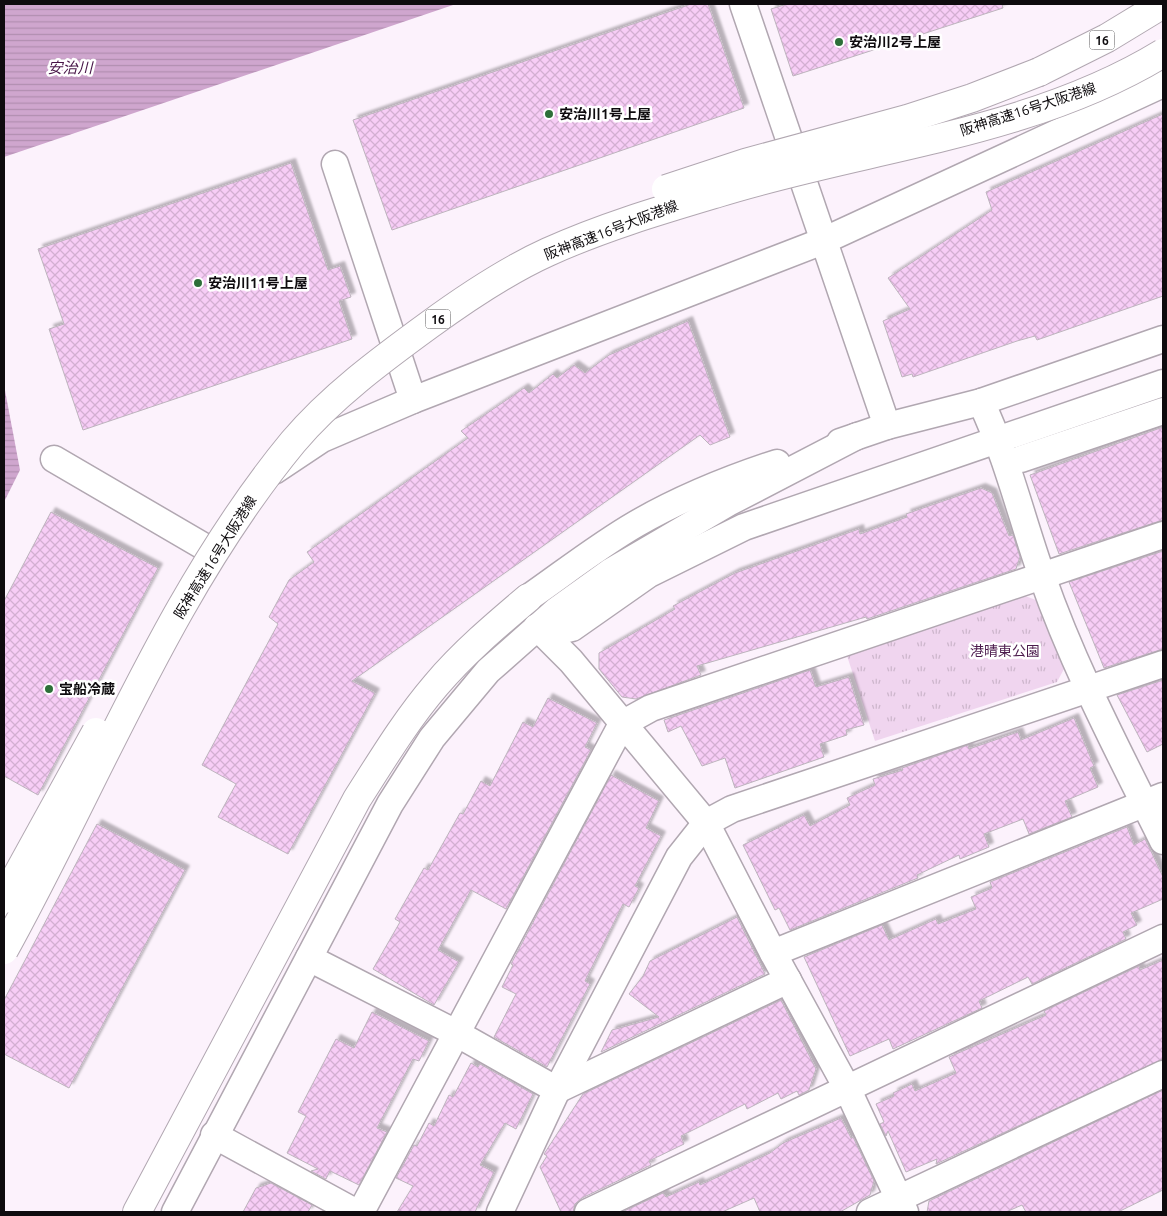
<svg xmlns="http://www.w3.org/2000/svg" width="1167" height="1216" font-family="Ubuntu,'Noto Sans JP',sans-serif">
  <defs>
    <pattern id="park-tufts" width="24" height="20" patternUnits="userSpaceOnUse" patternTransform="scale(1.25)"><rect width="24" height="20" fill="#f0d5ef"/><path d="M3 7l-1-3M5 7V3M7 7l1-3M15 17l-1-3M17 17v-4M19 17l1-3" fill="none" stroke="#cdb6cc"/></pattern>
    <pattern id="water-rules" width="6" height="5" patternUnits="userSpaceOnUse" patternTransform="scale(1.25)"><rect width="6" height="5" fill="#cfa6ce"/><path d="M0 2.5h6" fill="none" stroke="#b18eb0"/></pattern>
    <pattern id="building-cross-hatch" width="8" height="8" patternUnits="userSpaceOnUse" patternTransform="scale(1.25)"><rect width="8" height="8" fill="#f7cdf6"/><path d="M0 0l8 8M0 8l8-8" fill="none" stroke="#d3afd2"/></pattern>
    <filter id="shadow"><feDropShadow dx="4.5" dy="-4.5" stdDeviation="1" flood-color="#0004"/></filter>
  </defs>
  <rect width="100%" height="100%" fill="#fcf2fc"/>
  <!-- park -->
  <polygon fill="url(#park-tufts)" points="1025,596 1036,600 1064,669 1057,682 875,741 847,656"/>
  <!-- water -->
  <g fill="url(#water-rules)">
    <polygon points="4,4 456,4 4,157"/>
    <polygon points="4,385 20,470 4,502"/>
  </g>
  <!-- building -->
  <g fill="url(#building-cross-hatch)" stroke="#bdb4bd" filter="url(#shadow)">
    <polygon points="691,4 708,4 744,108 392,230 353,120"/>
    <polygon points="787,4 1002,4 1003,8 793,76 771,9"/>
    <polygon points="1163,114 1163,296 1037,340 1035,336 1017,341 913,377 912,374 902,377 883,321 910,309 888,278 992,210 986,192"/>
    <polygon points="291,163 328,270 340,266 351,297 339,301 352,339 83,430 49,329 64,324 38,249"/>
    <polygon points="688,321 730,437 710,445 700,435 352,681 375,693 288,854 218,817 236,784 202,765 278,624 269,617 289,580 314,562 307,552 468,438 461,431 524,388 529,393 553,374 557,378 574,365 585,373 609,355"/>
    <polygon points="1163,427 1163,520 1059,554 1030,475"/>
    <polygon points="981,488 992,493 1009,536 1013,535 1020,557 1016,569 867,619 866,617 697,666 701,675 636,699 622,697 599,669 599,653 675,609 673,606 735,573 859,529 860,534 907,517 906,514 923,508"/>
    <polygon points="51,512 158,568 38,795 4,776 4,601"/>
    <polygon points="1163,551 1163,649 1104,668 1069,582"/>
    <polygon points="810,670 816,687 849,677 864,725 846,730 847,735 820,744 824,757 735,788 725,758 702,766 681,726 668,732 664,720"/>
    <polygon points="1163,680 1163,744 1147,752 1117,695"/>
    <polygon points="548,698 597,723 585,747 591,750 506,909 471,890 438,950 459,962 434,1005 373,969 400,922 395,919 424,868 428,870 460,813 463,814 481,781 490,786 523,722 533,727"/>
    <polygon points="1074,718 1094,766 1090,768 1098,787 1065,801 1072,817 1029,834 1023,819 984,834 989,847 960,859 959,855 917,875 918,878 790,930 779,908 775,910 743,845 804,815 810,826 850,805 847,798 875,785 873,779 903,770 902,768 968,745 969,749 1018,732 1021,740"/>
    <polygon points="611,775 659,801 646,828 661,836 635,886 639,888 629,907 623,904 585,981 590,984 547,1067 494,1037 516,994 502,987 513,965 511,964"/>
    <polygon points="97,824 185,870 69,1088 4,1054 4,1000"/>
    <polygon points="1127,827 1134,845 1145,839 1150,849 1163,877 1163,899 1131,913 1137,925 1123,932 1126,939 1032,984 1028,977 979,1001 982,1008 893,1049 889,1039 850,1056 804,957 882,925 889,940 936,919 938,924 976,909 971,897 992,888 990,882"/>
    <polygon points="737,917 765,974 601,1052 612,1030 659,1017 629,994 643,976 650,961"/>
    <polygon points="1163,960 1163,1059 936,1164 937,1159 906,1172 888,1131 886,1136 880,1124 884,1122 876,1104 894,1096 893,1093 912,1084 915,1091 956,1073 949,1057 1046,1015 1044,1011 1139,966 1140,970"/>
    <polygon points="781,1000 816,1069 809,1090 799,1095 797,1091 781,1099 778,1093 747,1109 745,1104 681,1136 684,1144 649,1161 651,1165 582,1198 575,1204 573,1212 561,1212 540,1167 547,1156 544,1154 583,1094"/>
    <polygon points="372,1012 429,1041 419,1061 413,1059 377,1128 387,1132 359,1185 330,1171 326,1179 311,1171 318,1169 287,1153 306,1116 298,1112 336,1039 354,1048"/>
    <polygon points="471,1063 478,1067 480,1064 533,1094 516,1129 505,1123 480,1165 494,1172 475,1212 397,1212 413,1186 396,1178 414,1145 417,1146 429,1123 434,1126 449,1095 453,1097"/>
    <polygon points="1163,1090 1163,1190 1118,1212 1026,1212 1022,1205 1006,1212 927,1212 929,1201"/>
    <polygon points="841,1118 851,1138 853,1137 874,1181 870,1195 840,1212 760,1212 754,1198 722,1212 622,1212 663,1193 666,1197 699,1182 700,1185 770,1153 783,1143"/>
    <polygon points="271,1183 312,1205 308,1212 243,1212 256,1188"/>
  </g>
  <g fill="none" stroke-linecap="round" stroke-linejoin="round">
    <defs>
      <g id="minor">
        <polyline points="743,4 887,426"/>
        <polyline points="335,164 413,400"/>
        <path d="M981,402C1008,459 1021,517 1042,576C1074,668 1120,754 1163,841"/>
        <polyline points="840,442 887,426 981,402 1163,339"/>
        <polyline points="54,459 203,546"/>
        <polyline points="1021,459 1163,411"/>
        <polyline points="274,471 322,439 413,400 823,241 1163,84"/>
        <path d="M528,598C564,573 598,546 636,524C681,498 728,479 777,463"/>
        <polyline points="537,627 571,661 706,823 773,953 847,1088 905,1212"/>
        <polyline points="537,627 564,630 572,628 649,574 744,527 1163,383"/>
        <polyline points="773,953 1163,796"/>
        <polyline points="309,958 456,1033 557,1090 788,980"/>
        <polyline points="214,1135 355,1212"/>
        <polyline points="175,1212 390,804 432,738 488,671 557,610 610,572 728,503 857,436"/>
        <polyline points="361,1212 622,724 651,708 1163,535"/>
        <polyline points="500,1212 557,1090 679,857 706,823 732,809 1163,664"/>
        <polyline points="588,1212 1163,938"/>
        <polyline points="870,1212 1163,1074"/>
      </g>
      <g id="highway">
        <polyline points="1039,72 1107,38 1163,4"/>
        <polyline points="4,920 25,880"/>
        <path d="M137,1212L357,799C382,760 406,720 436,685C463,653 496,625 528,598"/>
      </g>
    </defs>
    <!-- minor casing -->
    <use href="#minor" stroke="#b1a7b1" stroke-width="29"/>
    <!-- highway casing -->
    <use href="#highway" stroke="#b1a7b1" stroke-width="30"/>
    <!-- minor -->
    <use href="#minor" stroke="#fff" stroke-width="26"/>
    <!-- highway -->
    <use href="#highway" stroke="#fff" stroke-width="28"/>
    <defs>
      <g id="highway-bridge">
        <polyline points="666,189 745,163 907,119 972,98 1039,72"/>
        <polyline points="4,899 96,732"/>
        <path d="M4,950C97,782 170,591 293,442C331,397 381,360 429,325C466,298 506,271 548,252C603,227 661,210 718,193C865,147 1029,135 1163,53"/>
      </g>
    </defs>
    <!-- highway-bridge casing -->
    <use href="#highway-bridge" stroke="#b1a7b1" stroke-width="30" stroke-linecap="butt"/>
    <!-- highway-bridge -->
    <use href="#highway-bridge" stroke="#fff" stroke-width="28"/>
  </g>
  <!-- markers -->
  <g fill="#2d6f39" stroke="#fff" stroke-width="2">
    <circle cx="839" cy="42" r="5"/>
    <circle cx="549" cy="114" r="5"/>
    <circle cx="198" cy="283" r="5"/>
    <circle cx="49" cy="689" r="5"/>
  </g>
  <g text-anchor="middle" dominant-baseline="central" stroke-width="5" stroke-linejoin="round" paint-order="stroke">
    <!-- shield labels -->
    <g fill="#fff" stroke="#565456" stroke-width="1">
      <rect x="1089.5" y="30.5" width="25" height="19" rx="4"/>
      <rect x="425.5" y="309.5" width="25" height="19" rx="4"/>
    </g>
    <g font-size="12" font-weight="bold" fill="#0e0b0e">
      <text x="1102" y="40">16</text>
      <text x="438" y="319">16</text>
    </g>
    <!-- poi labels -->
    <g font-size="14" font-weight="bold" fill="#0e0b0e" stroke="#fff" text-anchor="start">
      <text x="849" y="42">安治川2号上屋</text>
      <text x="559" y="114">安治川1号上屋</text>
      <text x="208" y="283">安治川11号上屋</text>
      <text x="59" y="689">宝船冷蔵</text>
    </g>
    <!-- street labels -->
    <g font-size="14" fill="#0e0b0e" stroke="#fff">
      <text transform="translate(1028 109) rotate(-18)">阪神高速16号大阪港線</text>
      <text transform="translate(611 230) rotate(-21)">阪神高速16号大阪港線</text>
      <text transform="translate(215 557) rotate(-58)">阪神高速16号大阪港線</text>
    </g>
    <!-- park labels -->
    <g font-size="14" fill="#4c1b4d" stroke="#fff">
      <text x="1005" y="651">港晴東公園</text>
    </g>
    <!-- water labels -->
    <g font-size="15" font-style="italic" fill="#461446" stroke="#fff">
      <text x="70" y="67">安治川</text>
    </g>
  </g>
  <!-- border -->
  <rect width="1167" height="1216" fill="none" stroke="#0e0b0e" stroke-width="10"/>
</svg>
